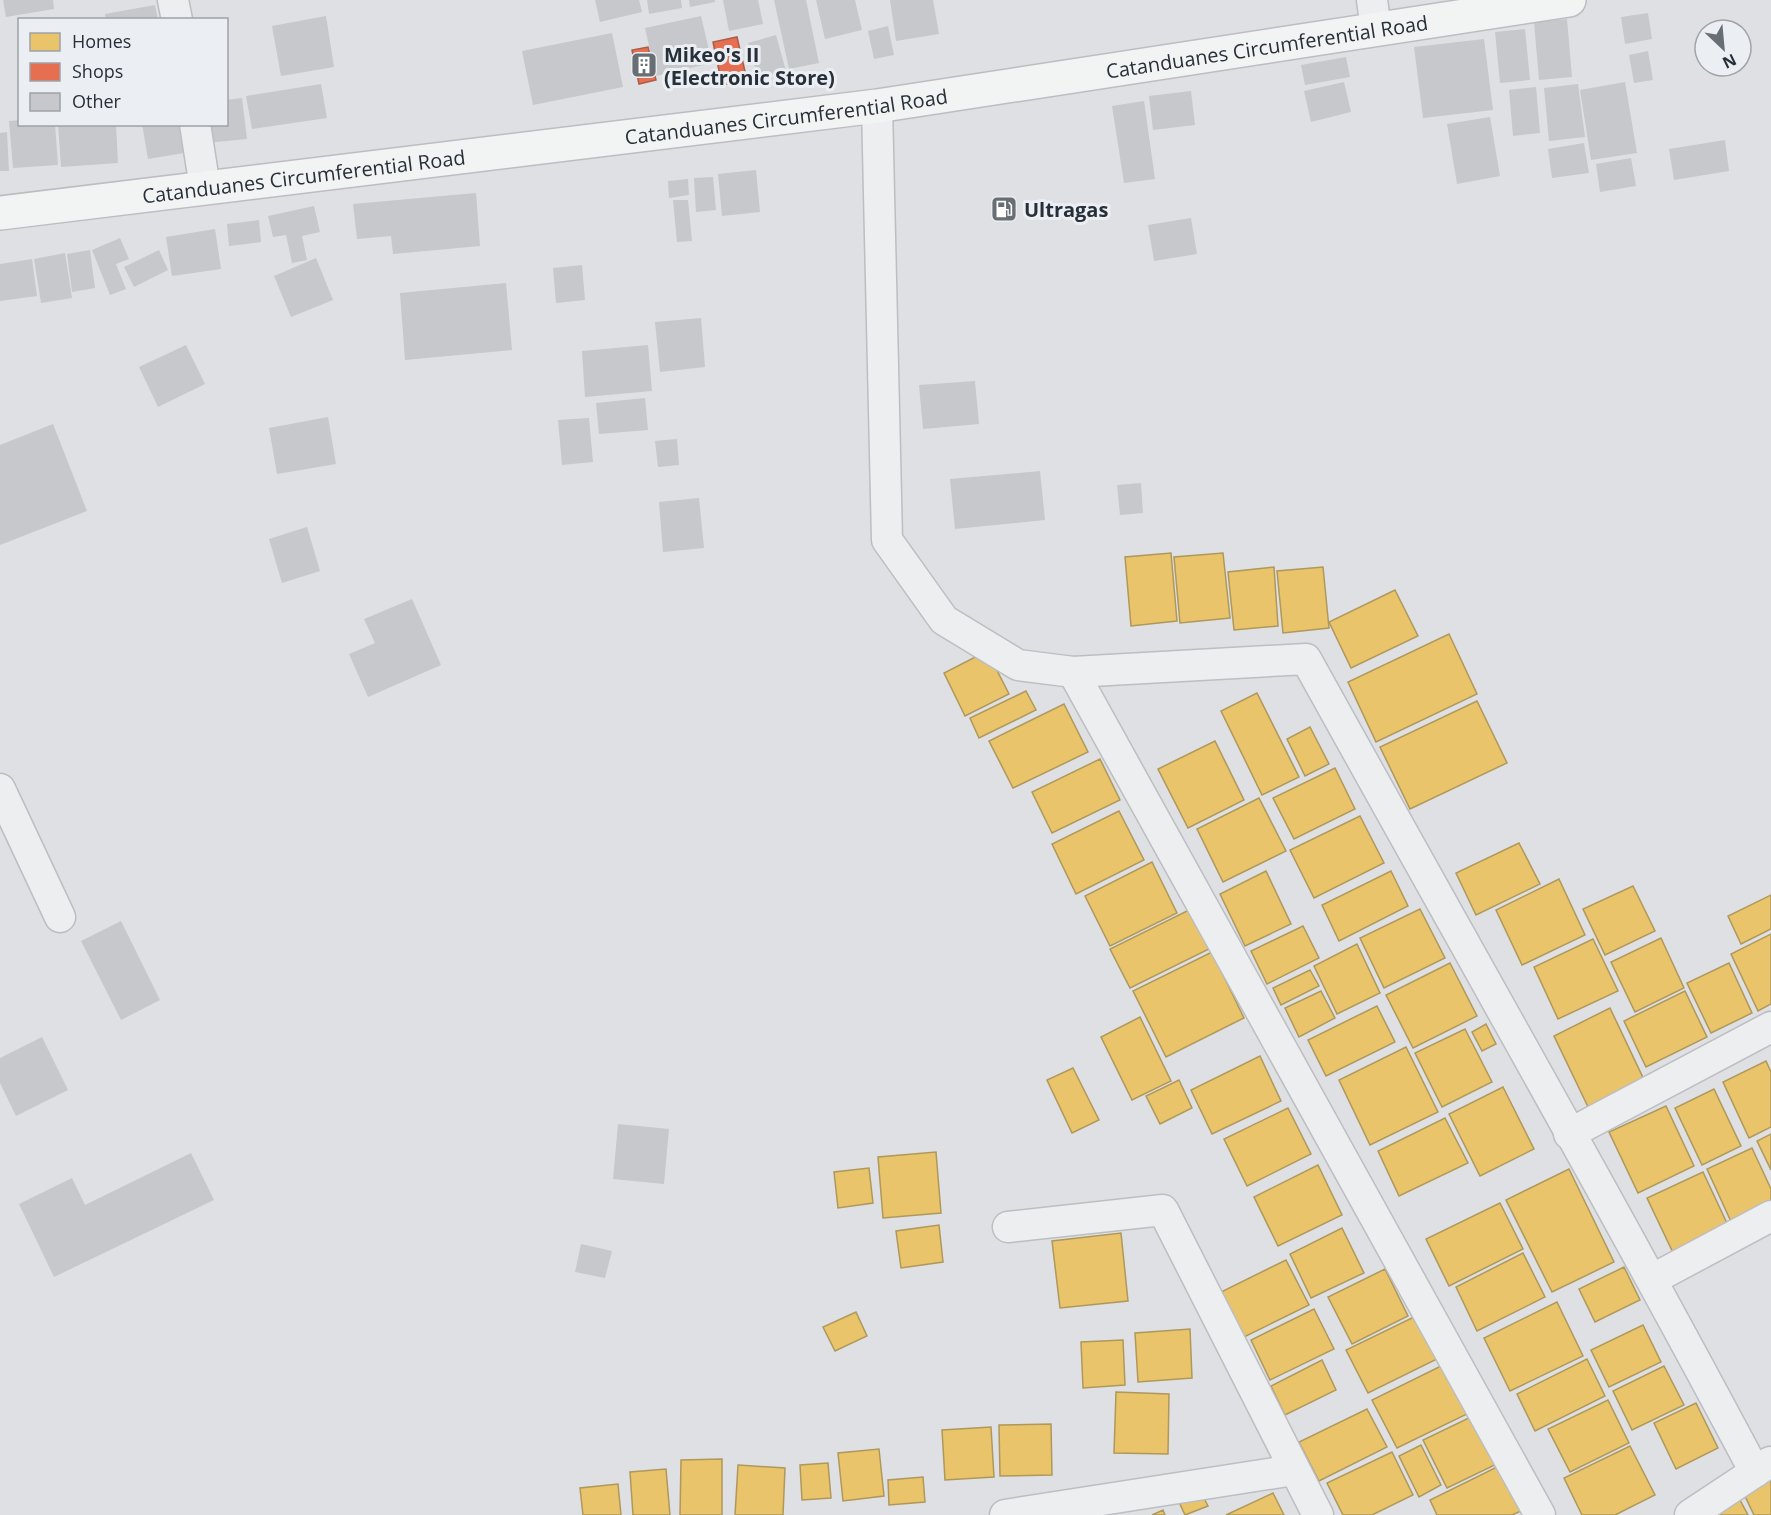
<svg xmlns="http://www.w3.org/2000/svg" width="1771" height="1515" font-family="'Open Sans',sans-serif">
  <rect width="100%" height="100%" fill="#dee0e3"/>
  <!-- homes -->
  <g fill="#e9c46a" stroke="#af985b" stroke-width="1.5">
    <polygon points="1171,553 1177,621 1131,626 1125,557"/>
    <polygon points="1223,553 1230,618 1180,623 1174,557"/>
    <polygon points="1274,567 1278,626 1234,630 1228,572"/>
    <polygon points="1323,567 1329,628 1283,633 1277,571"/>
    <polygon points="1395,590 1418,636 1351,668 1329,622"/>
    <polygon points="1449,634 1477,694 1376,742 1348,682"/>
    <polygon points="987,651 1009,694 965,716 944,673"/>
    <polygon points="1026,691 1036,710 979,738 970,718"/>
    <polygon points="1257,693 1299,777 1262,795 1221,711"/>
    <polygon points="1477,701 1507,763 1410,809 1380,747"/>
    <polygon points="1064,704 1088,752 1013,788 989,741"/>
    <polygon points="1310,727 1329,764 1305,776 1287,739"/>
    <polygon points="1215,741 1244,800 1188,828 1158,769"/>
    <polygon points="1100,759 1120,800 1052,833 1032,792"/>
    <polygon points="1335,768 1355,809 1294,839 1273,798"/>
    <polygon points="1259,798 1286,851 1223,882 1197,829"/>
    <polygon points="1119,811 1144,860 1076,894 1052,844"/>
    <polygon points="1360,816 1384,863 1314,898 1290,850"/>
    <polygon points="1519,843 1540,884 1476,915 1456,873"/>
    <polygon points="1152,862 1177,913 1110,946 1085,896"/>
    <polygon points="1266,871 1291,924 1245,946 1220,894"/>
    <polygon points="1391,871 1408,906 1339,941 1322,905"/>
    <polygon points="1559,879 1585,935 1522,965 1496,910"/>
    <polygon points="1633,886 1655,931 1605,955 1583,909"/>
    <polygon points="1771,895 1771,929 1741,944 1728,916"/>
    <polygon points="1420,909 1445,958 1384,988 1360,938"/>
    <polygon points="1189,910 1209,949 1130,988 1110,949"/>
    <polygon points="1303,926 1319,958 1267,984 1251,951"/>
    <polygon points="1771,934 1771,1004 1758,1011 1731,954"/>
    <polygon points="1661,938 1684,988 1635,1012 1611,962"/>
    <polygon points="1593,939 1618,991 1558,1019 1534,967"/>
    <polygon points="1357,944 1380,993 1337,1014 1314,966"/>
    <polygon points="1212,952 1244,1018 1166,1057 1133,991"/>
    <polygon points="1450,963 1477,1016 1413,1048 1386,995"/>
    <polygon points="1729,963 1752,1013 1711,1033 1687,983"/>
    <polygon points="1310,970 1319,986 1281,1005 1273,988"/>
    <polygon points="1321,991 1335,1018 1299,1037 1285,1008"/>
    <polygon points="1685,991 1707,1037 1646,1067 1624,1021"/>
    <polygon points="1377,1006 1395,1042 1326,1076 1308,1040"/>
    <polygon points="1610,1008 1646,1084 1590,1111 1554,1036"/>
    <polygon points="1140,1017 1171,1081 1132,1100 1101,1037"/>
    <polygon points="1486,1024 1496,1044 1482,1051 1472,1032"/>
    <polygon points="1465,1029 1492,1082 1442,1107 1415,1053"/>
    <polygon points="1406,1047 1438,1112 1370,1145 1339,1080"/>
    <polygon points="1260,1056 1281,1101 1212,1134 1191,1090"/>
    <polygon points="1766,1061 1771,1072 1771,1127 1749,1138 1723,1082"/>
    <polygon points="1073,1068 1099,1120 1072,1133 1047,1080"/>
    <polygon points="1179,1080 1192,1108 1160,1124 1146,1096"/>
    <polygon points="1503,1087 1534,1149 1480,1176 1449,1114"/>
    <polygon points="1714,1089 1741,1146 1702,1165 1675,1108"/>
    <polygon points="1666,1106 1694,1166 1638,1193 1609,1132"/>
    <polygon points="1288,1108 1311,1154 1247,1186 1224,1139"/>
    <polygon points="1445,1118 1468,1163 1399,1196 1378,1151"/>
    <polygon points="1771,1134 1771,1170 1757,1141"/>
    <polygon points="1752,1148 1771,1189 1771,1208 1733,1226 1707,1169"/>
    <polygon points="936,1152 941,1213 883,1218 878,1157"/>
    <polygon points="1318,1165 1342,1215 1278,1246 1254,1197"/>
    <polygon points="869,1168 873,1203 838,1208 834,1172"/>
    <polygon points="1569,1169 1614,1262 1552,1292 1506,1200"/>
    <polygon points="1703,1172 1732,1234 1677,1261 1647,1198"/>
    <polygon points="1500,1203 1523,1249 1449,1286 1426,1239"/>
    <polygon points="939,1225 943,1262 901,1268 896,1231"/>
    <polygon points="1342,1228 1364,1273 1311,1298 1290,1254"/>
    <polygon points="1121,1233 1128,1301 1060,1308 1052,1241"/>
    <polygon points="1523,1253 1545,1297 1477,1331 1456,1287"/>
    <polygon points="1286,1260 1309,1305 1244,1337 1221,1292"/>
    <polygon points="1624,1267 1640,1300 1595,1322 1579,1289"/>
    <polygon points="1385,1269 1408,1316 1352,1344 1328,1297"/>
    <polygon points="1557,1302 1583,1356 1510,1391 1484,1338"/>
    <polygon points="1314,1309 1334,1349 1270,1380 1251,1340"/>
    <polygon points="856,1312 867,1336 835,1351 823,1327"/>
    <polygon points="1416,1316 1437,1359 1368,1393 1346,1350"/>
    <polygon points="1643,1325 1661,1362 1609,1387 1591,1350"/>
    <polygon points="1190,1329 1192,1378 1138,1382 1135,1333"/>
    <polygon points="1123,1340 1125,1385 1083,1388 1081,1342"/>
    <polygon points="1587,1359 1605,1396 1535,1431 1517,1394"/>
    <polygon points="1322,1360 1336,1390 1285,1415 1271,1386"/>
    <polygon points="1443,1365 1467,1414 1397,1448 1372,1400"/>
    <polygon points="1664,1366 1684,1405 1632,1430 1613,1391"/>
    <polygon points="1116,1392 1169,1394 1168,1454 1114,1453"/>
    <polygon points="1608,1400 1629,1443 1570,1472 1548,1429"/>
    <polygon points="1696,1403 1718,1448 1676,1469 1654,1423"/>
    <polygon points="1367,1409 1387,1447 1319,1481 1299,1442"/>
    <polygon points="1477,1414 1501,1462 1447,1488 1423,1440"/>
    <polygon points="1051,1424 1052,1475 1000,1476 999,1425"/>
    <polygon points="991,1427 994,1477 945,1480 942,1430"/>
    <polygon points="1421,1445 1441,1485 1419,1497 1399,1456"/>
    <polygon points="1630,1446 1655,1495 1615,1515 1582,1515 1564,1478"/>
    <polygon points="879,1449 884,1496 843,1501 838,1453"/>
    <polygon points="1392,1452 1413,1495 1372,1515 1343,1515 1327,1483"/>
    <polygon points="722,1459 722,1515 680,1515 681,1460"/>
    <polygon points="828,1463 831,1498 802,1500 800,1465"/>
    <polygon points="738,1465 785,1468 783,1515 735,1515"/>
    <polygon points="1499,1466 1521,1511 1512,1515 1437,1515 1430,1500"/>
    <polygon points="666,1469 670,1515 633,1515 630,1472"/>
    <polygon points="923,1477 925,1502 889,1505 888,1480"/>
    <polygon points="1771,1478 1771,1515 1754,1515 1743,1492"/>
    <polygon points="618,1484 621,1515 583,1515 580,1488"/>
    <polygon points="1201,1492 1208,1506 1185,1515 1179,1502"/>
    <polygon points="1273,1493 1284,1515 1226,1515"/>
    <polygon points="1740,1500 1748,1515 1710,1515"/>
    <polygon points="1163,1510 1165,1515 1152,1515"/>
  </g>
  <!-- shops -->
  <g fill="#e76f51" stroke="#ad5c4a" stroke-width="1.5">
    <polygon points="737,37 747,80 722,85 713,42"/>
    <polygon points="648,47 656,80 639,84 632,50"/>
  </g>
  <!-- building -->
  <g fill="#c6c8cb">
    <polygon points="3,0 53,0 54,9 6,17"/>
    <polygon points="595,0 639,0 642,12 600,22"/>
    <polygon points="647,0 681,0 682,8 649,14"/>
    <polygon points="689,0 715,0 715,2 690,7"/>
    <polygon points="723,0 758,0 763,24 729,31"/>
    <polygon points="774,0 806,0 819,63 789,69"/>
    <polygon points="816,0 855,0 862,30 825,39"/>
    <polygon points="890,0 933,0 939,34 896,41"/>
    <polygon points="155,5 158,20 106,20 105,14"/>
    <polygon points="1648,13 1652,39 1625,44 1621,17"/>
    <polygon points="326,16 334,67 281,76 272,26"/>
    <polygon points="701,16 712,63 656,76 645,28"/>
    <polygon points="1567,19 1572,77 1539,80 1534,22"/>
    <polygon points="888,26 894,55 874,59 868,31"/>
    <polygon points="1525,29 1530,80 1500,83 1495,32"/>
    <polygon points="612,33 623,87 533,105 522,51"/>
    <polygon points="776,35 786,71 758,78 748,43"/>
    <polygon points="1484,39 1493,110 1423,118 1414,47"/>
    <polygon points="1648,51 1653,80 1634,83 1629,55"/>
    <polygon points="1346,57 1350,77 1305,85 1301,65"/>
    <polygon points="1344,82 1351,112 1311,122 1304,91"/>
    <polygon points="1625,82 1637,153 1591,160 1580,90"/>
    <polygon points="321,84 327,118 252,129 246,96"/>
    <polygon points="1578,84 1585,137 1549,141 1544,88"/>
    <polygon points="1536,87 1540,133 1513,136 1509,90"/>
    <polygon points="1191,91 1195,125 1153,130 1149,96"/>
    <polygon points="242,98 247,139 206,143 204,124 226,124 226,100"/>
    <polygon points="1144,101 1155,179 1124,183 1112,106"/>
    <polygon points="1490,117 1500,176 1457,184 1447,124"/>
    <polygon points="20,120 20,124 55,124 58,165 13,168 9,121"/>
    <polygon points="58,124 116,124 118,163 61,167"/>
    <polygon points="142,124 179,124 184,153 148,159"/>
    <polygon points="7,132 9,171 0,171 0,133"/>
    <polygon points="1725,140 1729,171 1674,180 1669,149"/>
    <polygon points="1584,143 1589,173 1552,178 1548,149"/>
    <polygon points="1631,158 1636,186 1600,192 1596,164"/>
    <polygon points="756,170 760,212 722,216 718,174"/>
    <polygon points="713,177 716,210 696,212 694,178"/>
    <polygon points="688,179 689,195 669,198 668,181"/>
    <polygon points="476,193 480,246 393,254 391,236 357,239 353,204"/>
    <polygon points="673,200 688,200 692,241 677,242"/>
    <polygon points="314,206 320,232 302,236 307,260 292,263 286,235 273,237 268,216"/>
    <polygon points="1191,218 1197,254 1154,261 1148,225"/>
    <polygon points="259,220 261,242 229,246 227,224"/>
    <polygon points="215,229 221,269 172,276 166,237"/>
    <polygon points="120,238 129,259 116,264 126,289 110,295 92,250"/>
    <polygon points="90,250 95,288 72,292 67,254"/>
    <polygon points="159,250 168,270 134,287 124,267"/>
    <polygon points="65,253 72,298 41,303 34,259"/>
    <polygon points="316,258 333,300 291,317 274,276"/>
    <polygon points="32,259 37,296 0,301 0,264"/>
    <polygon points="582,265 585,300 556,303 553,268"/>
    <polygon points="506,283 512,350 405,360 400,293"/>
    <polygon points="701,318 705,367 660,372 655,322"/>
    <polygon points="186,345 205,384 158,407 139,367"/>
    <polygon points="648,345 652,391 585,397 582,351"/>
    <polygon points="975,381 979,424 923,429 919,385"/>
    <polygon points="645,398 648,430 599,434 596,403"/>
    <polygon points="328,417 336,464 277,474 269,428"/>
    <polygon points="589,418 593,462 562,465 558,420"/>
    <polygon points="53,424 87,511 0,545 0,445"/>
    <polygon points="677,439 679,465 658,467 655,441"/>
    <polygon points="1040,471 1045,520 955,529 950,479"/>
    <polygon points="1141,483 1143,513 1120,515 1117,485"/>
    <polygon points="699,498 704,548 663,552 659,502"/>
    <polygon points="307,527 320,571 282,583 269,539"/>
    <polygon points="412,599 441,665 368,697 349,654 375,643 364,619"/>
    <polygon points="121,921 160,1000 121,1020 81,941"/>
    <polygon points="42,1037 68,1090 16,1116 0,1083 0,1058"/>
    <polygon points="618,1124 669,1129 664,1184 613,1179"/>
    <polygon points="191,1153 214,1200 54,1277 19,1204 72,1178 85,1205"/>
    <polygon points="581,1244 612,1251 605,1278 575,1272"/>
  </g>
  <g fill="none" stroke-linecap="round" stroke-linejoin="round">
    <defs>
      <g id="minor">
        <polyline points="173,0 177,20"/>
        <polyline points="1372,0 1376,29"/>
        <path d="M877,106L887,540L944,620L1018,665L1073,672L1306,659C1456,930 1610,1199 1755,1472"/>
        <polyline points="195,124 205,188"/>
        <polyline points="1073,672 1540,1515"/>
        <polyline points="0,789 60,917"/>
        <polyline points="1569,1134 1771,1027"/>
        <polyline points="1008,1227 1163,1210 1318,1515"/>
        <polyline points="1653,1279 1771,1216"/>
        <polyline points="1005,1515 1294,1470"/>
        <polyline points="1690,1515 1770,1462"/>
      </g>
      <g id="primary">
        <path id="s1" d="M0,213L877,106L1569,0"/>
      </g>
    </defs>
    <!-- minor casing -->
    <use href="#minor" stroke="#bcbec1" stroke-width="33"/>
    <!-- primary casing -->
    <use href="#primary" stroke="#bbbdc0" stroke-width="36"/>
    <!-- minor -->
    <use href="#minor" stroke="#edeef0" stroke-width="30"/>
    <!-- primary -->
    <use href="#primary" stroke="#f2f4f4" stroke-width="33"/>
  </g>
  <!-- icons -->
  <defs>
    <symbol id="building-square" viewBox="-11 -11 22 22"><rect x="-9" y="-9" width="18" height="18" rx="4" fill="#676e74" stroke="#ebeff3"/><path d="M-4-6H4V6H1V3H-1V6H-4ZM-2.5-4.3h1.7v1.8h-1.7ZM.8-4.3h1.7v1.8H.8ZM-2.5-1h1.7V.8h-1.7ZM.8-1h1.7V.8H.8Z" fill="#fff"/></symbol>
    <symbol id="fuel-square" viewBox="-11 -11 22 22"><rect x="-9" y="-9" width="18" height="18" rx="4" fill="#676e74" stroke="#ebeff3"/><path d="M-5.5-6h7V0h2V4h1.3V-2.5L3-4.5l.8-.8L6-3V5H2.5V1h-1V6h-7ZM-4.2-4.7v3.2H.2V-4.7Z" fill="#fff"/></symbol>
  </defs>
  <g fill-rule="evenodd">
    <use href="#building-square" x="629" y="50" width="30" height="30"/>
    <use href="#fuel-square" x="989" y="194" width="30" height="30"/>
  </g>
  <g text-anchor="middle" dominant-baseline="central" stroke-width="6" stroke-linejoin="round" paint-order="stroke">
    <!-- street labels -->
    <g font-size="20" fill="#273039" stroke="#ebeff3">
      <text stroke="none"><textPath href="#s1" startOffset="1278">Catanduanes Circumferential Road</textPath></text>
      <text stroke="none"><textPath href="#s1" startOffset="792">Catanduanes Circumferential Road</textPath></text>
      <text stroke="none"><textPath href="#s1" startOffset="306">Catanduanes Circumferential Road</textPath></text>
    </g>
    <!-- poi labels -->
    <g font-size="20" font-weight="bold" fill="#273039" stroke="#ebeff3" text-anchor="start">
      <text x="664" y="54">Mikeo's II<tspan x="664" dy="23">(Electronic Store)</tspan></text>
      <text x="1024" y="209">Ultragas</text>
    </g>
  </g>
  <!-- legend -->
  <rect x="18" y="18" width="210" height="108" fill="#ebeff3" stroke="#9da3a9" stroke-width="1.5"/>
  <rect x="30" y="33" width="30" height="18" fill="#e9c46a" stroke="#9da3a9" stroke-width="1.5"/>
  <text x="72" y="48" font-size="18" fill="#273039">Homes</text>
  <rect x="30" y="63" width="30" height="18" fill="#e76f51" stroke="#9da3a9" stroke-width="1.5"/>
  <text x="72" y="78" font-size="18" fill="#273039">Shops</text>
  <rect x="30" y="93" width="30" height="18" fill="#c6c8cb" stroke="#9da3a9" stroke-width="1.5"/>
  <text x="72" y="108" font-size="18" fill="#273039">Other</text>
  <!-- north arrow -->
  <g transform="translate(1723 48) rotate(154)"><circle r="28" fill="#ebeff3" stroke="#9da3a9" stroke-width="1.5"/>
  <path d="M0-4.5L10 22L0 15L-10 22Z" fill="#676e74"/>
  <text y="-9" font-size="16" font-weight="bold" text-anchor="middle" fill="#273039">N</text>
  </g>
</svg>
